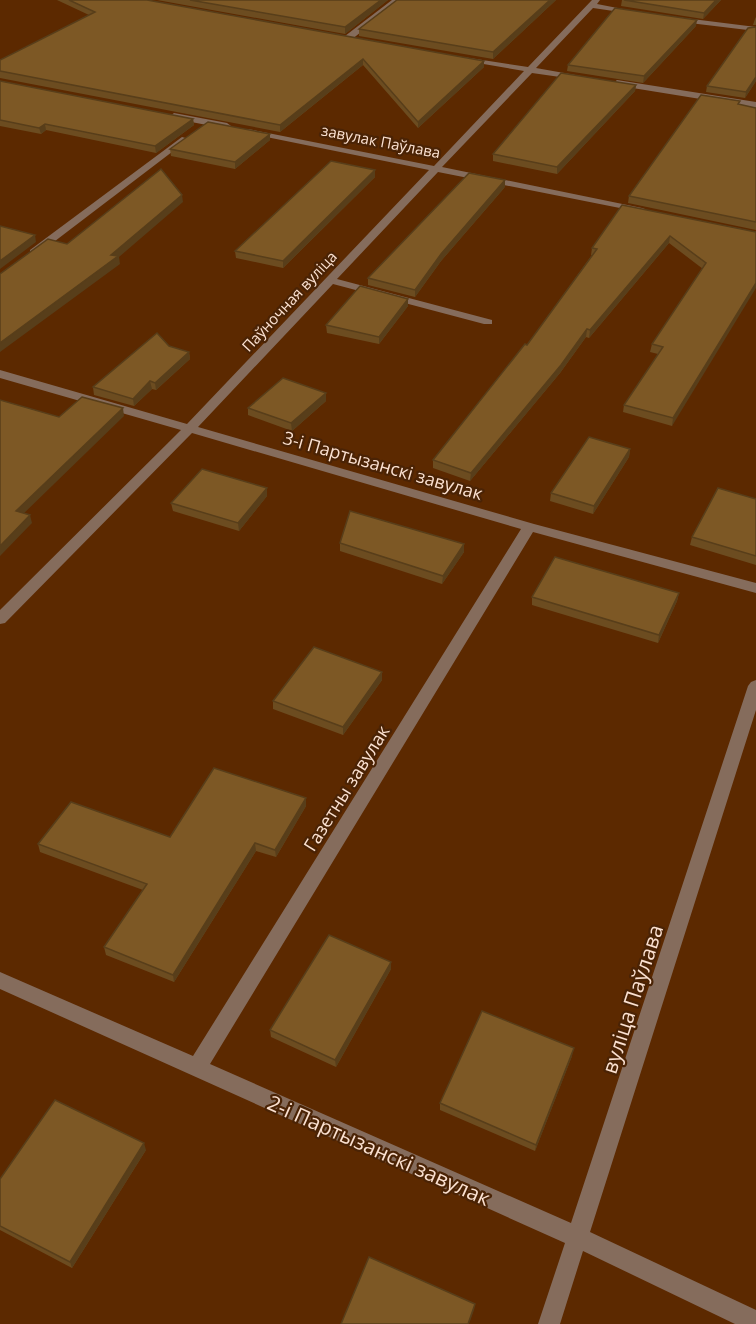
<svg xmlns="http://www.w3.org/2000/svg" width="756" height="1324" font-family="'Open Sans',sans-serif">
  <rect width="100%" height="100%" fill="#5c2900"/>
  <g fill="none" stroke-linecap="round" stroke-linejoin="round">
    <!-- minor -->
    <g fill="#856c5c" fill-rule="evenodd">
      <polygon points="392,0 401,0 351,40 345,40 345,36"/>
      <polygon points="592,0 600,0 597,4 638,12 634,14 593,8 536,68 581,76 581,80 532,73 442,167 642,208 645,209 645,213 438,172 337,279 492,320 492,324 484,324 333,284 198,427 534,524 756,583 756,593 533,532 210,1064 571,1223 748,686 751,682 756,680 756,710 590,1232 756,1310 756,1324 735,1324 583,1251 560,1324 538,1324 565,1243 0,989 0,972 193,1056 521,529 192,433 5,623 0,624 0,610 181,430 0,378 0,370 187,424 429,170 251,134 247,131 248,129 434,166 524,71 466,61 462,59 463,57 528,67"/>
      <polygon points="676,17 756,27 756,31 673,21 672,19"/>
      <polygon points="617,80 756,102 756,108 614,85 613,83"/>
      <polygon points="174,113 227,123 231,126 227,129 171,118 170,116"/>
      <polygon points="182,137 189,139 38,254 30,254 30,250"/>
    </g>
  </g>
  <!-- wall -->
  <g fill="#6c4c20">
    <polygon points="57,0 147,0 484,61 484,67 418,128 363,65 280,132 0,78 0,60 89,15"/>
    <polygon points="157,0 388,0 345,34"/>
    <polygon points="397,0 556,0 493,59 359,36 359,29"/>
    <polygon points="622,0 721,0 703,19 621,6"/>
    <polygon points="756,17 756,25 753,25 755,19"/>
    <polygon points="696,26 643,83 567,71 568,65"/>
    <polygon points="0,81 193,119 194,125 156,153 46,130 41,134 0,126"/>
    <polygon points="756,81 745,98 706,92 707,86"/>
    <polygon points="636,85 635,91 557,174 493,161 493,154"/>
    <polygon points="740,105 756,108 756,230 628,203 629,196"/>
    <polygon points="270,134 270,140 235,169 171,156 170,149"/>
    <polygon points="375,170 375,177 283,268 236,258 235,251"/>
    <polygon points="505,187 441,261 415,297 368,285 368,278"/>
    <polygon points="622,205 756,232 672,426 623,412 624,405 658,354 650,352 652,344 703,269 669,243 589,338 586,337 560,373 470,481 433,468 433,460 527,345 592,255 591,255 592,248"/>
    <polygon points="408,299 408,306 379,344 327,333 326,325"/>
    <polygon points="169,346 189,352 190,359 156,390 152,389 134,406 94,395 93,387"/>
    <polygon points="326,401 292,431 248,415 248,408"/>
    <polygon points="630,449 629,457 593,514 550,501 551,493"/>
    <polygon points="267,496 239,531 173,511 171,503"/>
    <polygon points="756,499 756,565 690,545 692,537"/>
    <polygon points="340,543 464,544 464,552 442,584 340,551"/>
    <polygon points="679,593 677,601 658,643 532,605 532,597"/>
    <polygon points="382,672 382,680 343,735 273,709 273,701"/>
    <polygon points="306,798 306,806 276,857 256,851 174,982 106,955 104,947 143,890 40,852 38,844 170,837"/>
    <polygon points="391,962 391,969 336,1067 271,1037 270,1030"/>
    <polygon points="572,1056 535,1151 440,1110 440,1103"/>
    <polygon points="146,1150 72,1268 0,1230 0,1179"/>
  </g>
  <!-- shaded-wall -->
  <g fill="#583e1a">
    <polygon points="381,0 388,0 345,34 345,27"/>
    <polygon points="550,0 556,0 493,59 493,52"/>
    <polygon points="716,0 721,0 703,19 704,13"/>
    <polygon points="697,20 696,26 643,83 644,76"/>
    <polygon points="363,59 363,65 280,132 280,125"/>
    <polygon points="484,61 484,67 418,128 418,122"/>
    <polygon points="756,77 756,81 745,98 746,92"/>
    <polygon points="636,85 635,91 557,174 557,167"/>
    <polygon points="193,119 194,125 156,153 155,146"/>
    <polygon points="45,124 46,130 41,134 39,128"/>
    <polygon points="270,134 270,140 235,169 235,162"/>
    <polygon points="375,170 375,177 283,268 283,261"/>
    <polygon points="505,180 505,187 441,261 415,297 415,290 441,254"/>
    <polygon points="182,195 183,202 119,257 120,264 0,352 0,343 111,255"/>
    <polygon points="35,235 36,242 0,269 0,261"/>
    <polygon points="670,236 669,243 589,338 590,330"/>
    <polygon points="756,283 756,288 672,426 673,418"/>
    <polygon points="408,299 408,306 379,344 379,337"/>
    <polygon points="587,329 586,337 560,373 470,481 471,473"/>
    <polygon points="189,352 190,359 156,390 155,383"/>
    <polygon points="150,381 152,389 134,406 133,399"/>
    <polygon points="326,393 326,401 292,431 291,423"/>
    <polygon points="123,408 124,416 18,519 16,511"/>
    <polygon points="630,449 629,457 593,514 594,506"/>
    <polygon points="267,488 267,496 239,531 238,523"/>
    <polygon points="30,515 32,523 0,556 0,546"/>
    <polygon points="464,544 464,552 442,584 443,576"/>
    <polygon points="679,593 677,601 658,643 659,635"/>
    <polygon points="382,672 382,680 343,735 343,727"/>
    <polygon points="306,798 306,806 276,857 275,850"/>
    <polygon points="255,843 256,851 174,982 173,975"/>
    <polygon points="391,962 391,969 336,1067 335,1060"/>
    <polygon points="574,1048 572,1056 535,1151 536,1145"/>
    <polygon points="144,1143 146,1150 72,1268 70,1262"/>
    <polygon points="475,1304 474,1310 469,1324 468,1324"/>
  </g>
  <!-- building -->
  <g fill="#7d5825" stroke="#583e1a" stroke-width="1.5">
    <polygon points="69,0 147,0 484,61 418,122 363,59 280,125 0,71 0,60 95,12"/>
    <polygon points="190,0 381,0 345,27"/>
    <polygon points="397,0 550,0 493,52 359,29"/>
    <polygon points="624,0 716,0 704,13"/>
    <polygon points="615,8 697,20 644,76 568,65"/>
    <polygon points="756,27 756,77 746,92 707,86 748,28"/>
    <polygon points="561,73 636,85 557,167 493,154"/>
    <polygon points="0,81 193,119 155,146 45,124 39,128 0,120"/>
    <polygon points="701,95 740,101 738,104 756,108 756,222 629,196"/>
    <polygon points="208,122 270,134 235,162 170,149"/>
    <polygon points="331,161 375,170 283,261 235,251"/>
    <polygon points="161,169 182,195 111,255 118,256 0,343 0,274 48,239 67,244"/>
    <polygon points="469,173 505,180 441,254 415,290 368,278"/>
    <polygon points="622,205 756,232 756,283 673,418 624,405 663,347 652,344 706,263 670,236 590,330 587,329 561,365 471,473 433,460 525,344 527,345 597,249 592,248"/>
    <polygon points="0,226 35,235 0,261"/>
    <polygon points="360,286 408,299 379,337 326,325"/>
    <polygon points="157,333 169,346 189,352 155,383 150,381 133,399 93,387"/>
    <polygon points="283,378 326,393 291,423 248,408"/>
    <polygon points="82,397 123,408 16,511 30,515 0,546 0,400 59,417"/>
    <polygon points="589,437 630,449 594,506 551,493"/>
    <polygon points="202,469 267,488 238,523 171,503"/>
    <polygon points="718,488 756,499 756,556 692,537"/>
    <polygon points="350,511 464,544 443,576 340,543"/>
    <polygon points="555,557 679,593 659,635 532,597"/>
    <polygon points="314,647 382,672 343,727 273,701"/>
    <polygon points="214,768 306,798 275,850 255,843 173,975 104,947 147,884 38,844 71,802 170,837"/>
    <polygon points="329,935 391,962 335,1060 270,1030"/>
    <polygon points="482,1011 574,1048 536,1145 440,1103"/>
    <polygon points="55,1100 144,1143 70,1262 0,1226 0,1179"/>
    <polygon points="369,1257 475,1304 468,1324 341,1324"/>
  </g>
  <g text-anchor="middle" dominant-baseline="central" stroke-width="4.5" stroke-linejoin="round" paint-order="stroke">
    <!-- far-street labels -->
    <g font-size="15" fill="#fbe1d1" stroke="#4a2305">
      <text transform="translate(381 141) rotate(11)">завулак Паўлава</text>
      <text transform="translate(289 301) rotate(-47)">Паўночная вуліца</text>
    </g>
    <!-- street labels -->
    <g font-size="18" fill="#fbe1d1" stroke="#4a2305">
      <text transform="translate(383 465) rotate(16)">3-і Партызанскі завулак</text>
      <text transform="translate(346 788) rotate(-58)">Газетны завулак</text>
    </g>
    <!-- near-street labels -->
    <g font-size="21" fill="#fbe1d1" stroke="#4a2305">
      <text transform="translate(632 999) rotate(-72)">вуліца Паўлава</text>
      <text transform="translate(379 1150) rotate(24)">2-і Партызанскі завулак</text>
    </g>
  </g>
</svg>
